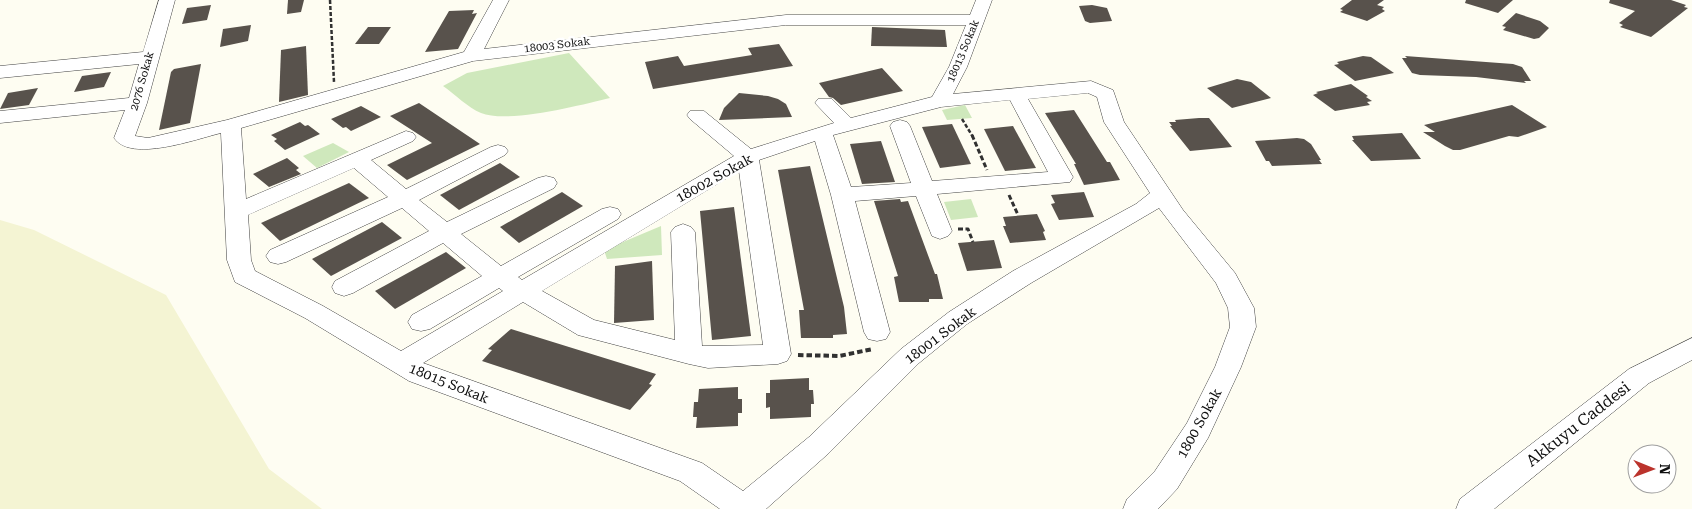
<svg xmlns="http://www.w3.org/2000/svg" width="1692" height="509" font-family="'Roboto Serif',serif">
  <rect width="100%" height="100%" fill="#fefdf2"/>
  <!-- farmland -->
  <polygon fill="#f4f4d3" points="0,220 34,230 166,295 269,469 322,509 0,509"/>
  <!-- green -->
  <g fill="#cfe8bc">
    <path d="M569,53L610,98C581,105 508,124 481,113C468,108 455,94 443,86L467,73Z"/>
    <polygon points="965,105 972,118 947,120 942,110"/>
    <polygon points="333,143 349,152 317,168 303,156"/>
    <polygon points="971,199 978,217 951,220 944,202"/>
    <polygon points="661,226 662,255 607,259 604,250"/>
  </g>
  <!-- building -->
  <g fill="#58524c">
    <polygon points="288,0 304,0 301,12 287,14"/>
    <polygon points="1352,0 1384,0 1377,5 1384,7 1382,9 1385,11 1367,21 1340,12 1343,10 1340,9"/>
    <polygon points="1466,0 1513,0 1498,13 1465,3"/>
    <polygon points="1610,0 1671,0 1686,5 1684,7 1688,8 1651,37 1620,27 1623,25 1619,23 1635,11 1609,3"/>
    <polygon points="211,5 207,20 182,24 187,8"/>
    <polygon points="1092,5 1107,8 1112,21 1090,23 1085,21 1079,6"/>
    <polygon points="474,10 472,14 477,13 458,49 425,52 449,11"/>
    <polygon points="1516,13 1540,21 1549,28 1539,38 1534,39 1503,30 1506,27 1502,26"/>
    <polygon points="251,25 248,41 220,47 223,29"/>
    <polygon points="368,27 391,27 379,44 355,44"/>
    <polygon points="872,27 945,30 947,47 871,46"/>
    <polygon points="779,44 793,66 653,89 645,62 678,56 684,66 752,55 748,48"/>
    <polygon points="306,46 308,95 279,102 281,50"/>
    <polygon points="1363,56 1371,57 1394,73 1355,81 1334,65 1339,64 1337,62"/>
    <polygon points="1405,56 1513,64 1522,67 1531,81 1524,81 1526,83 1476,77 1420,75 1412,73 1402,58 1407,58"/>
    <polygon points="201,64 190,123 159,130 171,72 174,69"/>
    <polygon points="882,68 903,91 841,105 833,98 829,97 819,83"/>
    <polygon points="111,72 104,87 74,92 82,76"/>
    <polygon points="1237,79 1251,82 1271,98 1232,108 1207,88"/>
    <polygon points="1351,84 1368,96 1366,97 1372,101 1367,102 1370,105 1335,111 1313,95 1318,93 1316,92"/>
    <polygon points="38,88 29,105 0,109 8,93"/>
    <polygon points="739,93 768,96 778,99 786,104 792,117 719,120 724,108"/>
    <polygon points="419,103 480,144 407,180 387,165 432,143 390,116"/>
    <polygon points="1512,105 1547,127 1518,137 1509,136 1460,150 1453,150 1445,146 1423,132 1435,132 1424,125"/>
    <polygon points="361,106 381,117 351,131 346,127 343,128 331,119"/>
    <polygon points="1074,110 1107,162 1110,162 1120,180 1084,185 1074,164 1076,164 1045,113"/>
    <polygon points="1199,118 1209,118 1232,147 1190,151 1170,126 1172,126 1169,122 1176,122 1175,120"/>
    <polygon points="300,122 305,126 308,125 320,134 285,150 274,141 277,139 271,135"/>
    <polygon points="952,124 971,164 940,168 922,127"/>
    <polygon points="1013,126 1036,168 1005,171 984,129"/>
    <polygon points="1402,133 1421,159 1371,161 1352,140 1354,140 1352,136"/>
    <polygon points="1297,138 1304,139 1311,144 1321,160 1319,160 1322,164 1272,166 1269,161 1266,161 1255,141"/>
    <polygon points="881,141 895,182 862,184 850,144"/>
    <polygon points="287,158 299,168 296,170 301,174 269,187 253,174"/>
    <polygon points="500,163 520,177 459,210 440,195"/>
    <polygon points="810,166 844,307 847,334 833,335 833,338 801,338 799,310 804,310 778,170"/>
    <polygon points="349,183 369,198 280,241 261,223"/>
    <polygon points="562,192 583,206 519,243 500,227"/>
    <polygon points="1084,192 1094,217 1059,220 1051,204 1055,203 1051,195"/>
    <polygon points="900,199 901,202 908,201 935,274 937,274 943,299 929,299 929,302 899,302 894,277 898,276 874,201"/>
    <polygon points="734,207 751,336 712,340 700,211"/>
    <polygon points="1037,214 1045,231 1043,232 1046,240 1010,243 1003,226 1006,226 1003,217"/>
    <polygon points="382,222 402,238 331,276 312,259"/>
    <polygon points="994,240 1002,268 967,271 958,243"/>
    <polygon points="446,252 466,268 395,309 375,291"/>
    <polygon points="652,261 654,320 614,323 615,266"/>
    <polygon points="511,329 656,374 649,384 652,385 630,410 482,361 492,350 488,349"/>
    <polygon points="809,378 809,390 813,390 814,404 811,404 811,417 770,419 770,407 766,408 766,393 770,393 770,380"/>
    <polygon points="738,387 738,399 742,399 742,413 738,413 738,426 696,428 697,417 693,417 694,402 698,402 699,389"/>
  </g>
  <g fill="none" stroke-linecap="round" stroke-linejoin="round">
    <defs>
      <g id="minor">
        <path d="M159,0H175L147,103L135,136L148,138L227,120L464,52L493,0H509L484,49L786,15H970L976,0H992L967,67L953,94L1091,81L1113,90L1124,122L1183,210L1235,273L1254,308L1256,327L1241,367L1208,438L1177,489L1158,509H1123L1127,499L1155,471L1187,423L1215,367L1230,327L1228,308L1216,283L1159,208L1031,283L967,324L919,363L829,453L766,509H720L680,481L409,381L305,318L235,282L227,260L221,133C196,139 131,163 114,138L125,110L0,123V111L129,98L139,64L0,78V66L143,52ZM786,25H966L949,67L932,97L851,118L832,99H818L815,103L834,123L751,149L704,111H690L687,115L690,119L734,156L522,280L518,277L618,219L621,214L618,209L610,207L602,209L501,266L461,234L554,188L557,183L554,178L546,176L538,178L447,222L419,200L505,155L508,151L505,147L498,145L491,147L406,189L371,160L413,141L416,137L413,133L406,131L246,199L241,128L473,61ZM1088,93L1097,97L1104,122L1150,193L1136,204L1013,271L949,312L901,349L809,437L743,491L702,463L423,363L523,302L578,335L689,364L708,368L778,364L787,361L791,354L759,160L815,141L831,195L864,332L868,339L877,341L886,339L890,332L855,201L916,196L932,236L940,239L948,236L952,231L937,194L1070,182L1073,177L1028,99ZM1010,100L1048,172L932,181L910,126L907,122L900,120L893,122L890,126L911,183L851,187L833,135L941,107ZM354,168L388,197L270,250L266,256L270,262L278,264L286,262L402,208L429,231L335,281L332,287L335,293L344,296L353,293L443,243L482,276L412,315L408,322L412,329L421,331L430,329L499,288L503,291L401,351L323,306L255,271L251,260L248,215ZM739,171L763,345L702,346L695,232L691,227L683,224L675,227L671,232L675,340L594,320L542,291Z"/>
        <polygon points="1692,338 1692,360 1649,383 1494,509 1456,509 1460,499 1629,369"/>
      </g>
    </defs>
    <!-- minor casing -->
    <use href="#minor" stroke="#424242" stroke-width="1"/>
    <!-- path-far2 -->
    <g stroke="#313131" stroke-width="2.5" stroke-dasharray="4 2" stroke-linecap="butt">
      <polyline points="330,0 334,82"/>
      <polyline points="962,119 973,137"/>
    </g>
    <!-- path-far1 -->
    <g stroke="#313131" stroke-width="3" stroke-dasharray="5 2.5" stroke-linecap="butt">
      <polyline points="972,135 987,170"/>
      <polyline points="1009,195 1018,215"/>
      <polyline points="958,229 968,229 973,242"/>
    </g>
    <!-- path -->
    <polyline stroke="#313131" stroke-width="4" stroke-dasharray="5.5 3" stroke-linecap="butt" points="798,355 839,356 873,349"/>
    <!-- minor -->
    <use href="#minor" fill="#fff" fill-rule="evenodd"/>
  </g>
  <g text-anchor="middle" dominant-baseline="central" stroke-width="5" stroke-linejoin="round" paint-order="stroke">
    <!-- far-street labels -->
    <g font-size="11" fill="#0f0f0f" stroke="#fff">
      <text transform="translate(557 45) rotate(-7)">18003 Sokak</text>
      <text transform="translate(963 51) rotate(-67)">18013 Sokak</text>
      <text transform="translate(142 81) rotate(-74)">2076 Sokak</text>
    </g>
    <!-- street labels -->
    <g font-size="14" fill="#0f0f0f" stroke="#fff">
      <text transform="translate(714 178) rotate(-29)">18002 Sokak</text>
      <text transform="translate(940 335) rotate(-37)">18001 Sokak</text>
      <text transform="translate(449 383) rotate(22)">18015 Sokak</text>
      <text transform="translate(1199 423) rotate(-61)">1800 Sokak</text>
    </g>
    <!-- near-street labels -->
    <g font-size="16" fill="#0f0f0f" stroke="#fff">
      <text transform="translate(1578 424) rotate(-38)">Akkuyu Caddesi</text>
    </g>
  </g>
  <!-- north arrow -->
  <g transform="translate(1652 469) rotate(91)"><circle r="24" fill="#ffffff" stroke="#9f9f9f"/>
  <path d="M0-4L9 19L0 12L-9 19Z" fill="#bb332c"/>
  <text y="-8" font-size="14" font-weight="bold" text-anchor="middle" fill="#0f0f0f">N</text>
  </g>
</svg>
